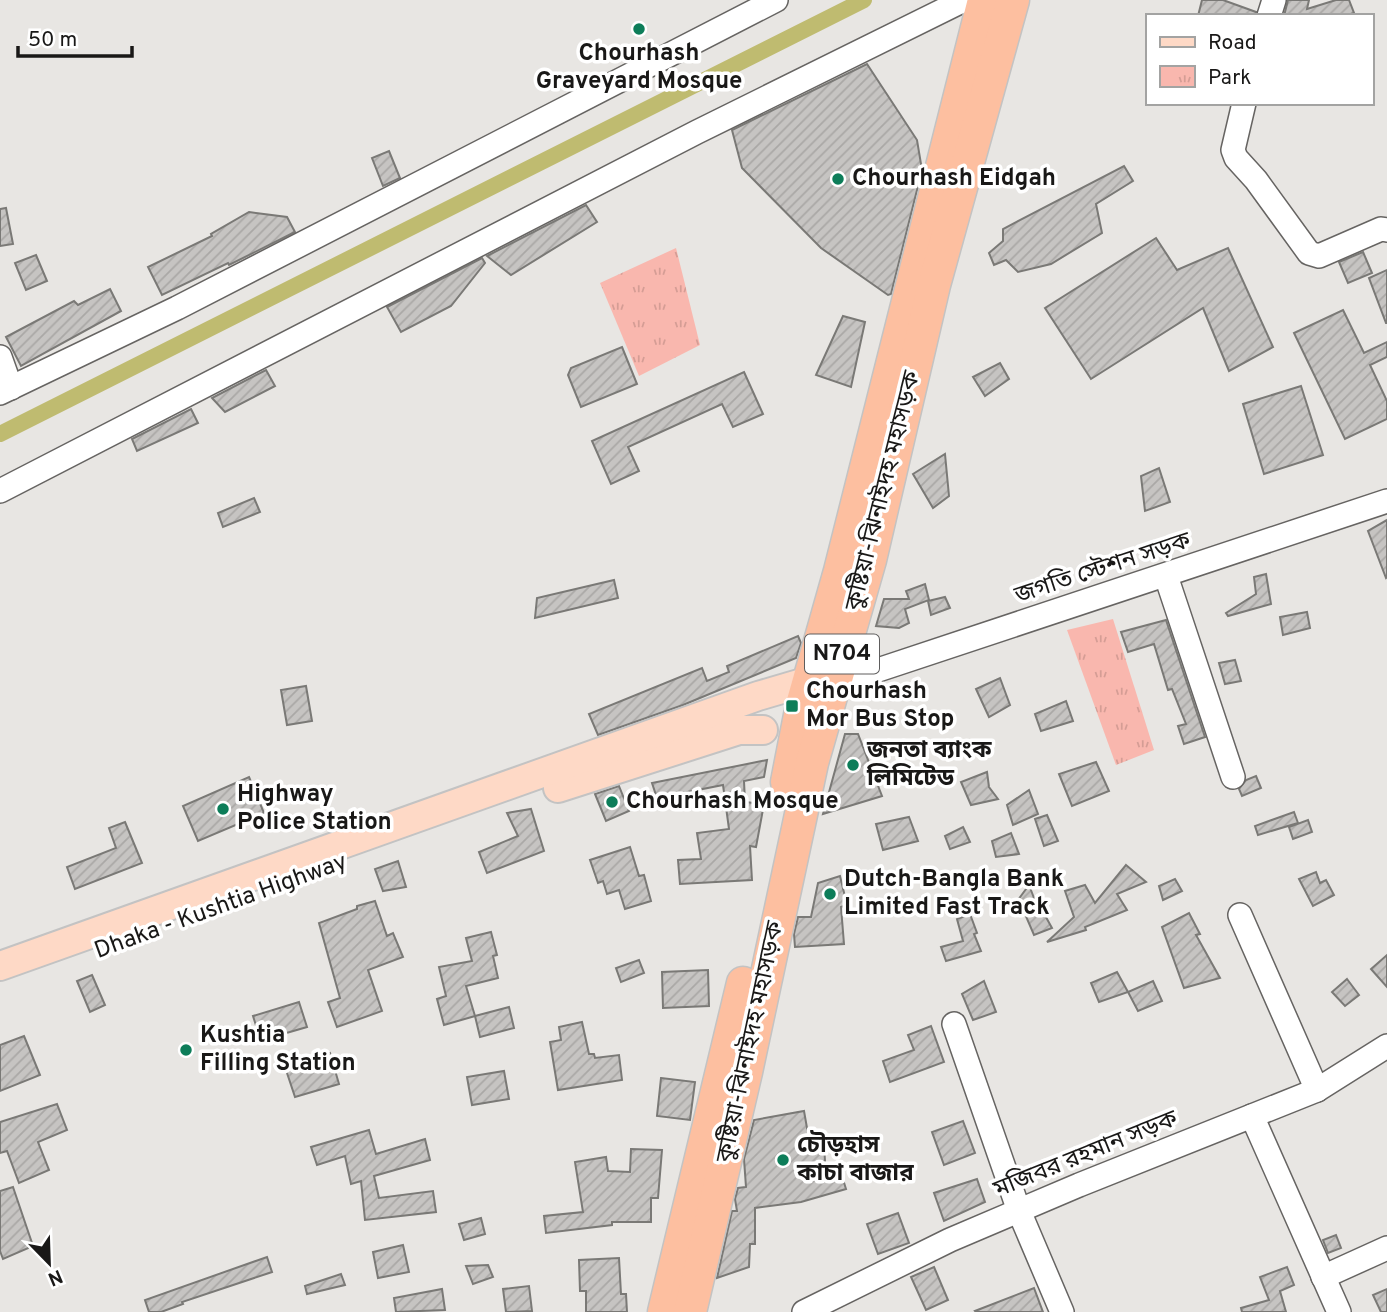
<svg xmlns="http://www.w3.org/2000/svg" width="1387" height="1312" font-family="Overpass,'Noto Sans Bengali',sans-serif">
  <defs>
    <pattern id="park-tufts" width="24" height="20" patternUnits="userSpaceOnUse" patternTransform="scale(1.75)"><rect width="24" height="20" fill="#f9b7ae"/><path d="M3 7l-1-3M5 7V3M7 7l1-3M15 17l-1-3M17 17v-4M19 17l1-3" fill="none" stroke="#d59d95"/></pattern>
    <pattern id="building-hatch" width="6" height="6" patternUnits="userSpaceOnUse" patternTransform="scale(1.75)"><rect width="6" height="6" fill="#c6c4c2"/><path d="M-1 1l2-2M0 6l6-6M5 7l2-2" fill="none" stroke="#aaa8a6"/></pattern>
  </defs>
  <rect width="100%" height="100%" fill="#e8e6e3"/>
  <!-- park -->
  <g fill="url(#park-tufts)">
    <polygon points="676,248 700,345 639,376 600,283"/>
    <polygon points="1113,619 1154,750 1116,765 1067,630"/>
  </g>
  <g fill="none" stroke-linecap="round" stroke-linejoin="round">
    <!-- canal -->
    <polyline stroke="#bfbb70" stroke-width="16" points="0,434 864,0"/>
  </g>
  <!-- building -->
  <g fill="url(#building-hatch)" stroke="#7a7976" stroke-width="2">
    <polygon points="1202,0 1223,0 1256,12 1255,16 1198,16"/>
    <polygon points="1288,0 1309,0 1307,9 1336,0 1349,0 1354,13 1345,16 1284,16"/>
    <polygon points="867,64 917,140 922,170 891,294 888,295 821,248 742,168 732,130"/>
    <polygon points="389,151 400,178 383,186 372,158"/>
    <polygon points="1124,166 1133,181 1096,204 1102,233 1051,264 1018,272 1006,260 994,265 989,253 1003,241 1003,229"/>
    <polygon points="586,205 597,222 511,275 487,256"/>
    <polygon points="6,208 13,244 0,246 0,209"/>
    <polygon points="249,212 287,217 295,232 229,265 228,263 162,295 148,267 212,236 211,234"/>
    <polygon points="1156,238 1177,270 1228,248 1273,347 1229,371 1203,308 1091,379 1045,308"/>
    <polygon points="1363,252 1372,273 1348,283 1339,262"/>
    <polygon points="36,255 47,281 26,290 15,263"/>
    <polygon points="482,258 485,263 451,306 401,332 387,307"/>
    <polygon points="1387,270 1387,323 1386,323 1369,278"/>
    <polygon points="110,289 121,311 21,366 6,337 74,301 78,305"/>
    <polygon points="1343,310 1364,353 1387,342 1387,357 1370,365 1387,401 1387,419 1345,439 1294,333"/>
    <polygon points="843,316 865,322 851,387 816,375"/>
    <polygon points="622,347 637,384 581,407 568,375 571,368"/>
    <polygon points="1000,363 1009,379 985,396 973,377"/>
    <polygon points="266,370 275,386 225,412 212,398"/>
    <polygon points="744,372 763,414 733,427 722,404 628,447 639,471 611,484 592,441"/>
    <polygon points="1301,386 1323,455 1264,474 1243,404"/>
    <polygon points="191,409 198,423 137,451 132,439"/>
    <polygon points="945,454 949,496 933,508 913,474"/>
    <polygon points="1159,468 1170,502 1145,511 1141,476"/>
    <polygon points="254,498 260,512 223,527 218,513"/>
    <polygon points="1387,520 1387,577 1386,578 1368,531"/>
    <polygon points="1266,574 1271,604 1228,616 1226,613 1256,594 1254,577"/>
    <polygon points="614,580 618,598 535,618 537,598"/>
    <polygon points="925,584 929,600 905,609 909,623 899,628 876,626 884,599 909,599 906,591"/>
    <polygon points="945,597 950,608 931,615 928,601"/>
    <polygon points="1307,612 1310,628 1283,635 1280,617"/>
    <polygon points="1166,620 1205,737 1184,744 1178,726 1186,724 1172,689 1168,690 1154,644 1128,652 1121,632"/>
    <polygon points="798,636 801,643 796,658 683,705 598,735 589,714 702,668 707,681 729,672 727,666"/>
    <polygon points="1235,660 1241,681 1225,684 1219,663"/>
    <polygon points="1000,678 1010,705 989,717 976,689"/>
    <polygon points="306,686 312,721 287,725 281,690"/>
    <polygon points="1066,701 1073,721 1041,731 1035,714"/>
    <polygon points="845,734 858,734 882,796 823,814"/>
    <polygon points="767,760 764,777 744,781 745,802 764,804 756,847 750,846 752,880 680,884 678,860 701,859 697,833 729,829 723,785 657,798 652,783"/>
    <polygon points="1096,762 1109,791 1072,806 1059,774"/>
    <polygon points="987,772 989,787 998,799 971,805 961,782"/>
    <polygon points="1256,776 1261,788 1242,796 1239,789 1246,780"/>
    <polygon points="249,777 264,813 198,841 183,806"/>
    <polygon points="619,786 629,811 606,821 595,794"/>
    <polygon points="1029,790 1038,814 1013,825 1007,805"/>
    <polygon points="531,809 544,851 487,873 479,852 518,836 507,813"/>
    <polygon points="1294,812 1298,823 1258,835 1255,826"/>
    <polygon points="1047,815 1058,841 1044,846 1035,819"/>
    <polygon points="909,817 918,841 883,850 876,824"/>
    <polygon points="1308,820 1312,832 1293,839 1289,827"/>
    <polygon points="125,822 142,863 75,889 67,867 116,848 109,828"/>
    <polygon points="963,827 970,842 950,849 945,836"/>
    <polygon points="1011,833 1019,854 996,857 992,841"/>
    <polygon points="630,847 639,876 644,875 651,901 625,909 619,890 607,894 603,881 598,883 590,860"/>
    <polygon points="398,861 406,887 383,891 375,869"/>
    <polygon points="1126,865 1146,882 1117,894 1127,910 1085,927 1086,930 1047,942 1074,917 1065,891 1085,885 1095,903"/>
    <polygon points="1316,872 1320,883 1326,880 1334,895 1313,906 1299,879"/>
    <polygon points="840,876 847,905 841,907 844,944 795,947 794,934 798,917 811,917 818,883"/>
    <polygon points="1175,879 1182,891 1163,900 1159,886"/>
    <polygon points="1029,885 1039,911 1042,910 1052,928 1034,935 1025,914 1019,916 1015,904"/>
    <polygon points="375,901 387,936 393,933 403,957 368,970 382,1011 337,1027 328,1002 340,998 319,923 357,909 357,906"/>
    <polygon points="1189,913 1200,934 1196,935 1220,978 1184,988 1162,927"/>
    <polygon points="970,914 977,933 974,934 981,951 946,961 941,947 963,941 957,919"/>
    <polygon points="491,932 497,955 493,956 498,978 466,986 475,1016 444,1025 437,999 446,996 439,967 472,961 466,938"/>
    <polygon points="1387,955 1387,987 1371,969"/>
    <polygon points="639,960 644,973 621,982 616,968"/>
    <polygon points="708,970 709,1006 663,1008 662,972"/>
    <polygon points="1117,972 1128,992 1099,1002 1091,983"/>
    <polygon points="92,975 105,1005 90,1012 77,981"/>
    <polygon points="1347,979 1359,995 1345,1006 1332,992"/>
    <polygon points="984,981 996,1012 973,1020 962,994"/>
    <polygon points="1153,981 1162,1001 1138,1011 1128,992"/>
    <polygon points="299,1002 307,1027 283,1034 281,1028 259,1035 253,1016"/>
    <polygon points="509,1007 514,1028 480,1037 475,1016"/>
    <polygon points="582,1022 589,1054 594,1054 595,1058 619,1055 622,1080 558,1090 550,1042 561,1040 559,1027"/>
    <polygon points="931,1026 944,1062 890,1082 883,1061 914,1050 908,1035"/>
    <polygon points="24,1036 40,1075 0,1091 0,1045"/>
    <polygon points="330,1053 339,1084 295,1097 285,1067"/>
    <polygon points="504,1071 509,1099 472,1105 467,1077"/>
    <polygon points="661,1078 695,1082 690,1120 657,1116"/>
    <polygon points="57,1104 67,1130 38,1142 49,1170 19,1183 7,1151 0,1153 0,1122"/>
    <polygon points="804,1111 810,1145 824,1144 826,1178 841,1173 846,1189 801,1202 755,1208 755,1244 750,1244 749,1267 717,1278 732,1211 737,1211 735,1199 738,1188 746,1187 744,1159 754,1120"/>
    <polygon points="963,1121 975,1153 944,1165 932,1132"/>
    <polygon points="369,1130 376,1154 425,1139 430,1160 374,1176 379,1198 433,1191 436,1212 365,1220 361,1181 351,1184 345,1156 317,1165 311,1147"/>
    <polygon points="631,1149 662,1150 658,1198 651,1198 651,1222 612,1222 612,1225 546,1233 544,1216 583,1212 575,1162 606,1157 608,1171 630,1172"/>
    <polygon points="977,1179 985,1202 944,1221 934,1193"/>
    <polygon points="13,1187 33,1246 3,1259 0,1251 0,1191"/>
    <polygon points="898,1213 909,1243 878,1254 867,1224"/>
    <polygon points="481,1218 485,1234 464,1240 459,1224"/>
    <polygon points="1336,1235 1341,1248 1328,1253 1323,1240"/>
    <polygon points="403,1245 409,1272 378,1278 373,1252"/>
    <polygon points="267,1257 272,1272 182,1302 183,1304 161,1312 149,1312 145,1300"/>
    <polygon points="619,1258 621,1294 626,1294 627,1312 586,1312 586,1291 580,1291 579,1260"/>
    <polygon points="488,1265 493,1277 473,1284 466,1266"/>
    <polygon points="934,1267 948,1300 926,1310 911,1277"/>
    <polygon points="1287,1267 1294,1285 1280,1291 1286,1312 1242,1312 1241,1308 1269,1300 1260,1277"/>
    <polygon points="341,1274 345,1285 307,1294 305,1286"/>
    <polygon points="529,1286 532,1311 506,1312 503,1289"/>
    <polygon points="1034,1288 1043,1312 976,1312 975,1311"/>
    <polygon points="442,1289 445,1310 396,1312 394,1298"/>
    <polygon points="1387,1289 1387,1312 1381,1312 1373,1295"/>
  </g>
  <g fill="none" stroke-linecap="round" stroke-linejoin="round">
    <defs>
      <g id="minor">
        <polyline points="1269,16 1274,0"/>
        <polyline points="1244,103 1233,150 1236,158 1256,180 1309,253 1319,256 1381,229 1387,230"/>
        <polyline points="0,357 11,388"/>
        <polyline points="0,393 177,308 776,0"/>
        <polyline points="0,491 697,132 964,0"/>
        <polyline points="1166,576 1233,777"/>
        <polyline points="835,682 875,671 1387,501"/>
        <polyline points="1240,915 1317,1090"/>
        <polyline points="954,1024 1019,1211 1062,1312"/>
        <polyline points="1252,1116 1339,1312"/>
        <polyline points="1323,1277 1387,1248"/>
        <polyline points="804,1312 950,1240 1079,1185 1317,1090 1387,1046"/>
      </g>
      <g id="major">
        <polyline points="558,788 739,730 763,730"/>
        <polyline points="0,966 758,696 809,681 828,682"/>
      </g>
      <g id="highway">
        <polyline points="787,782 802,705 840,571 984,0"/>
        <polyline points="664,1312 743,983"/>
        <polyline points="690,1312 746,1072 812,763 870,560 934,285 1013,0"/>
      </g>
    </defs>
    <!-- minor casing -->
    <use href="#minor" stroke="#666462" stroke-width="26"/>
    <!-- major casing -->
    <use href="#major" stroke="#c3c3c3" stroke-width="32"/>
    <!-- highway casing -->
    <use href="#highway" stroke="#c3c3c3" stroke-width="35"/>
    <!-- minor -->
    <use href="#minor" stroke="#fff" stroke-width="23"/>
    <!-- major -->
    <use href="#major" stroke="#fed9c6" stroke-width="28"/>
    <!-- highway -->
    <use href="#highway" stroke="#fdbfa0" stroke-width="32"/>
  </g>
  <!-- markers -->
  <g fill="#0d7d59" stroke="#fff" stroke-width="2.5">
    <circle cx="639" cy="29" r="7"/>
    <circle cx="838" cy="179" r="7"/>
    <rect x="785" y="699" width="14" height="14" rx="3.5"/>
    <circle cx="853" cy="765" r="7"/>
    <circle cx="612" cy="802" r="7"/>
    <circle cx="223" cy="809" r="7"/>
    <circle cx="830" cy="894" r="7"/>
    <circle cx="186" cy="1050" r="7"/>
    <circle cx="783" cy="1160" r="7"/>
  </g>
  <g text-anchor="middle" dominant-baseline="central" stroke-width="7" stroke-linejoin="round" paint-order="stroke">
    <!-- shield labels -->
    <rect fill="#fff" stroke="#5e5d5d" stroke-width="2" x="805" y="634.5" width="74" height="39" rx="5"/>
    <g font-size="23" font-weight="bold" fill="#191817">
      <text x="842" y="654">N704</text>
    </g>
    <!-- poi labels -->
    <g font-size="24" font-weight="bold" fill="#191817" stroke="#fff" text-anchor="start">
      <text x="639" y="54" text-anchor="middle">Chourhash<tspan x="639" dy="28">Graveyard Mosque</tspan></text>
      <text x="852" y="179">Chourhash Eidgah</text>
      <text x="806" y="692">Chourhash<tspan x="806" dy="28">Mor Bus Stop</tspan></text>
      <text x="867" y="751">জনতা ব্যাংক<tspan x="867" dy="28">লিমিটেড</tspan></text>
      <text x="237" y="795">Highway<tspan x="237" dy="28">Police Station</tspan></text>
      <text x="626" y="802">Chourhash Mosque</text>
      <text x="844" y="880">Dutch-Bangla Bank<tspan x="844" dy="28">Limited Fast Track</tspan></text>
      <text x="200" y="1036">Kushtia<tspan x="200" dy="28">Filling Station</tspan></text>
      <text x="797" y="1146">চৌড়হাস<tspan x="797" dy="28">কাচা বাজার</tspan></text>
    </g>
    <!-- street labels -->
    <g font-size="24" fill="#191817" stroke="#fff">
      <text transform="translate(884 491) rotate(-76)">কুষ্টিয়া-ঝিনাইদহ মহাসড়ক</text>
      <text transform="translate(1103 569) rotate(-18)">জগতি স্টেশন সড়ক</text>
      <text transform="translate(221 907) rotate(-20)">Dhaka - Kushtia Highway</text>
      <text transform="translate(751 1042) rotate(-78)">কুষ্টিয়া-ঝিনাইদহ মহাসড়ক</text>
      <text transform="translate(1086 1155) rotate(-22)">মজিবর রহমান সড়ক</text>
    </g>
  </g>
  <!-- legend -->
  <rect x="1146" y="14" width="228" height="91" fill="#ffffff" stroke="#a3a3a2" stroke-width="2"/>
  <rect x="1160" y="37" width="35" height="10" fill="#fed9c6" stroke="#a3a3a2" stroke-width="2"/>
  <text x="1208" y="49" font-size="21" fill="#191817">Road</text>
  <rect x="1160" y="66" width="35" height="21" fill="url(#park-tufts)" stroke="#a3a3a2" stroke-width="2"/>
  <text x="1208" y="84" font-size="21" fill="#191817">Park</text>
  <!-- north arrow -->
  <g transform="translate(49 1263) rotate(157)" stroke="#ffffff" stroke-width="5" paint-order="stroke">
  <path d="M0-5L12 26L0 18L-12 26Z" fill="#191817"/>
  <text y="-10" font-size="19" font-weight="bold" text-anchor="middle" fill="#191817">N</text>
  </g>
  <!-- scale -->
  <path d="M18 46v10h114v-10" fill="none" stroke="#191817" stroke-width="3.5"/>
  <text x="28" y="46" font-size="21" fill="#191817" stroke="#ffffff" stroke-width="5" paint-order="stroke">50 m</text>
</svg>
